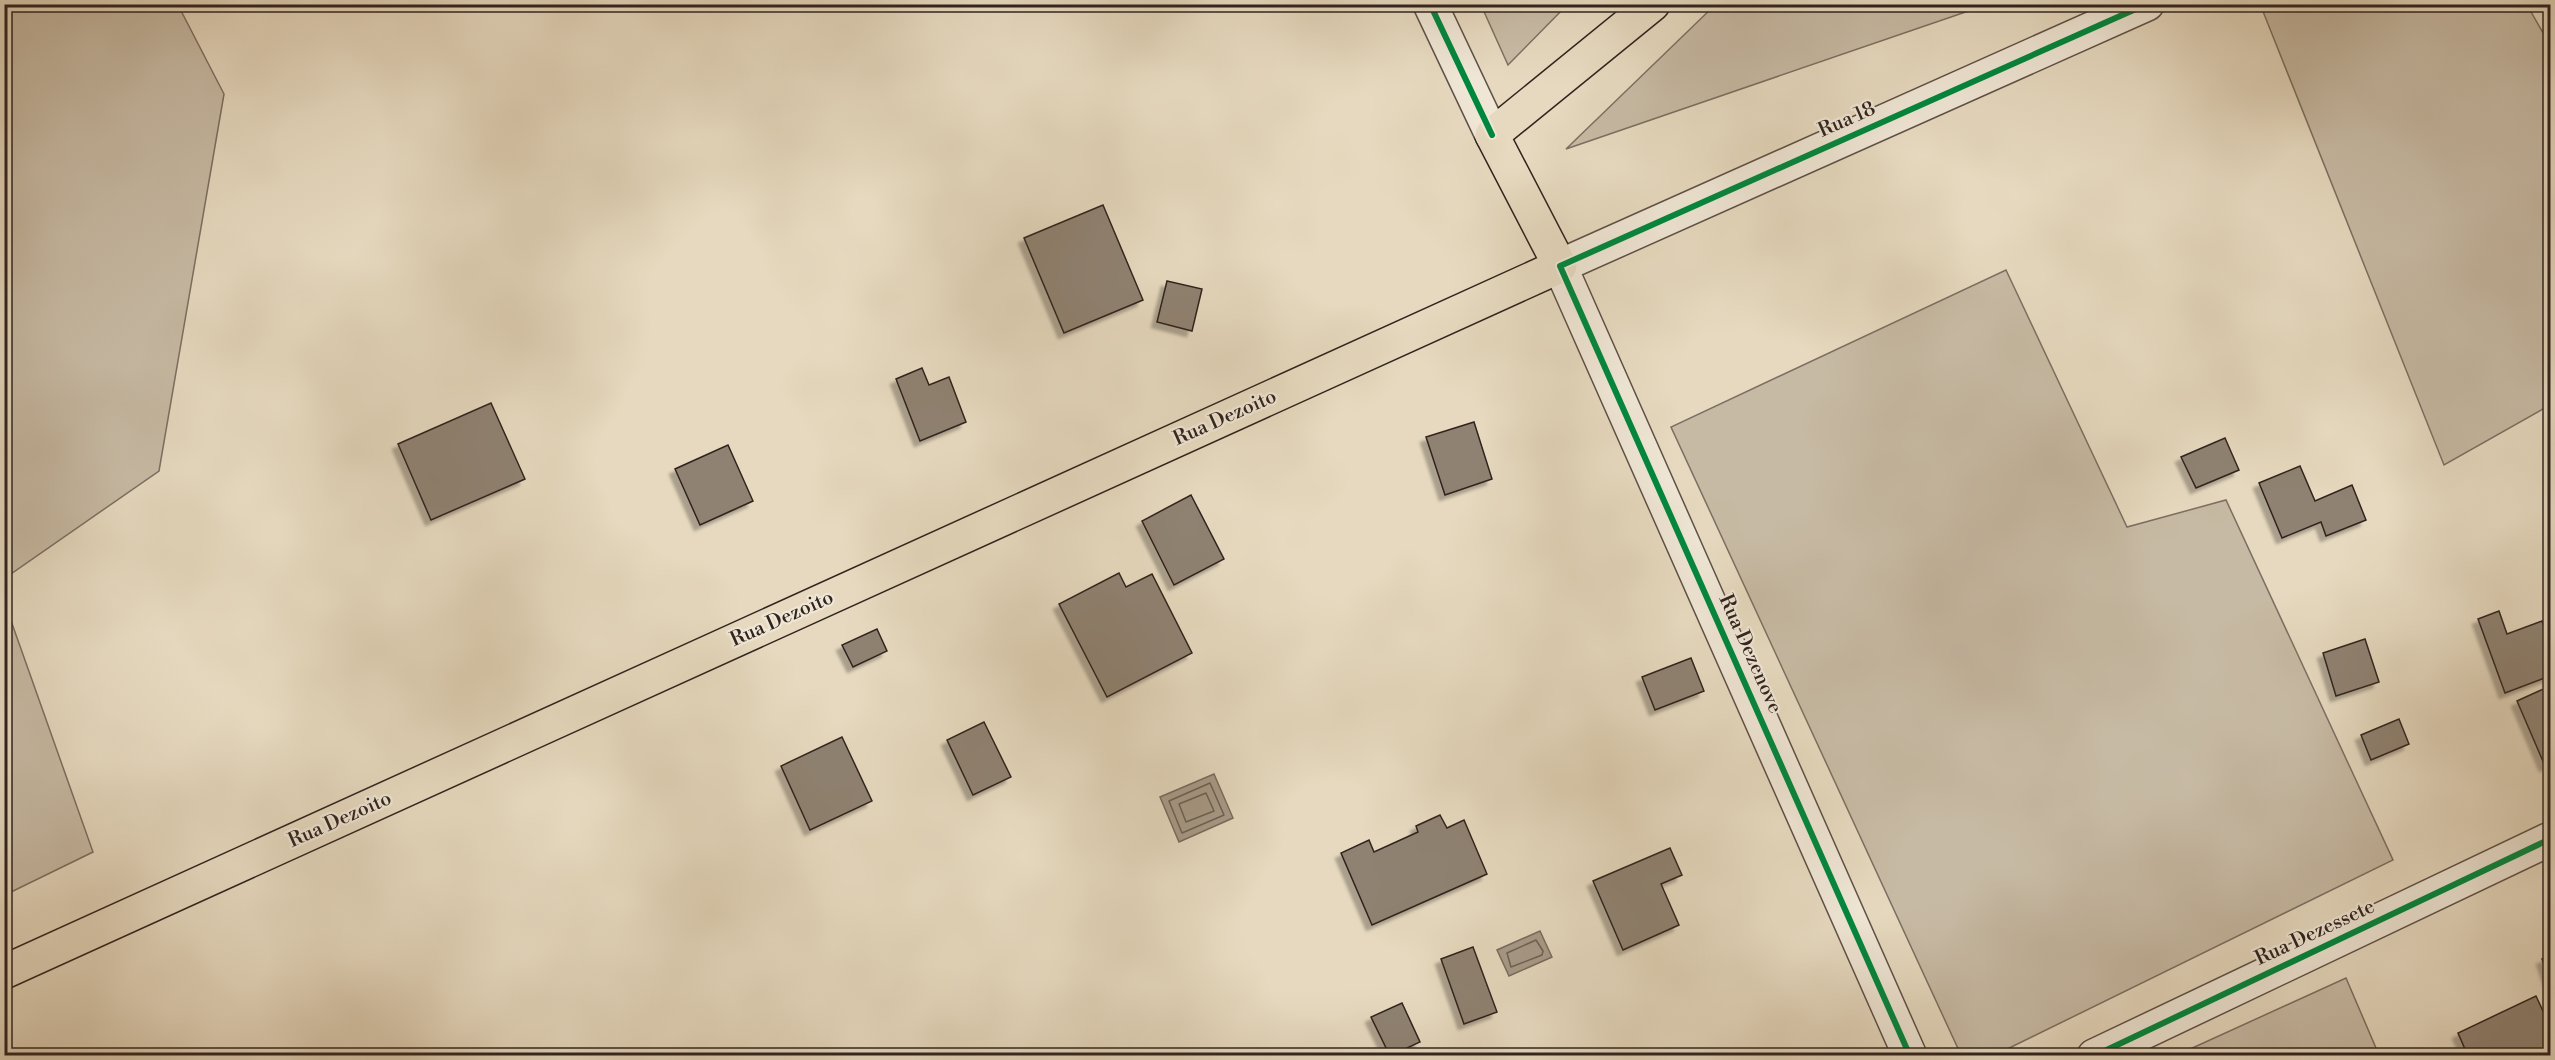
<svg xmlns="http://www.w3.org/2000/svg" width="2555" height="1060" font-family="'Libre Bodoni',serif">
  <defs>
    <filter id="shadow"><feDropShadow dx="-5.5" dy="5.5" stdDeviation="1.5" flood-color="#0004"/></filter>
  </defs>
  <rect width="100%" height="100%" fill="#e6d9bf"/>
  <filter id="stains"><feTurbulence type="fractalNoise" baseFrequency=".00333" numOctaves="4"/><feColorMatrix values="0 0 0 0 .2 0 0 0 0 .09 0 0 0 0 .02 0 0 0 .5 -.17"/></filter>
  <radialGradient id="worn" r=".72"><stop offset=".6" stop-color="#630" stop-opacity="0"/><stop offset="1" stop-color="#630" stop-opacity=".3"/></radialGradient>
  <!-- green -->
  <g fill="#c7baa4" stroke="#7c6f62" stroke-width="1.5">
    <polygon points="5,4 178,5 224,94 159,471 5,578"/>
    <polygon points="2273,4 2527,5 2550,45 2550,405 2444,465 2262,9"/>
    <polygon points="1481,5 1567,5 1508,65"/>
    <polygon points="1715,5 1715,4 1986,5 1566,149"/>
    <polygon points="2006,270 2127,527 2226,500 2393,860 1995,1055 1961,1055 1671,427"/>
    <polygon points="4,601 93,852 5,895 4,895"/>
    <polygon points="2346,978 2379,1055 2177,1055"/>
  </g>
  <!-- water -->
  <g fill="#a89b89" stroke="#786b5f" stroke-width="1.5">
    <polygon points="1214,774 1233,818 1179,842 1160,797"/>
    <polygon points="1540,931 1552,957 1509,976 1497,950"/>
  </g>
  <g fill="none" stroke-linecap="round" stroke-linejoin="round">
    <!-- shore -->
    <g stroke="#6c6054" stroke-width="1.5">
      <polygon points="1210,783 1224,815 1182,833 1169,801"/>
      <polygon points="1206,793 1214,811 1186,822 1179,804"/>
      <polygon points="1536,940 1543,951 1542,955 1511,967 1507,953"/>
    </g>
  </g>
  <!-- building -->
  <g fill="#8f8272" stroke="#30241f" stroke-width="1.5" filter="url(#shadow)">
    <polygon points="1103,205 1143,300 1064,333 1024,238"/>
    <polygon points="1167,281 1202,289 1192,331 1157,322"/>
    <polygon points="922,368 929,385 949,377 966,422 920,441 896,379"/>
    <polygon points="491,403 525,479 431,520 398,444"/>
    <polygon points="1474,422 1492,479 1445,495 1426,437"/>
    <polygon points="2225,438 2239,470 2196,488 2181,457"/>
    <polygon points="728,445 753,501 700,525 675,469"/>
    <polygon points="2300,466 2315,501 2352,485 2366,520 2326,536 2321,522 2282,538 2259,483"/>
    <polygon points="1191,495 1224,559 1174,585 1142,521"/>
    <polygon points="1119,573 1126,587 1152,574 1192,653 1107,697 1059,604"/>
    <polygon points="2499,611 2507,634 2542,621 2550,644 2550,676 2505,693 2478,619"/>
    <polygon points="877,629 887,651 853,667 842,645"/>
    <polygon points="2365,639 2379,682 2336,696 2323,653"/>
    <polygon points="1691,658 1704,691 1655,710 1642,677"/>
    <polygon points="2550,686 2550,764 2545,766 2517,701"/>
    <polygon points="2399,719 2409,744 2371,760 2361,735"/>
    <polygon points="984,722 1011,777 973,795 947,740"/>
    <polygon points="842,737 872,801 810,830 781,766"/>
    <polygon points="1440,815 1447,828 1464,820 1487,874 1372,925 1341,853 1369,840 1374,852 1418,832 1416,826"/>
    <polygon points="1670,848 1682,875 1661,884 1679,925 1623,950 1593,881"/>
    <polygon points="1473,947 1497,1012 1464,1024 1441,959"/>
    <polygon points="2550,956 2550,982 2542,959"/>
    <polygon points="2536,996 2550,1026 2550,1056 2468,1056 2458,1033"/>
    <polygon points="1402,1003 1420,1042 1390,1056 1371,1017"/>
  </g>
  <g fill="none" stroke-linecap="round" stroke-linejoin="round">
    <defs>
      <g id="minor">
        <polyline points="1430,4 1492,135"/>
        <polyline points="1910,1056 1560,266 2147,4"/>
        <polyline points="2094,1056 2550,839"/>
      </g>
      <polyline id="major" points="4,972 1560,266 1492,135 1653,4"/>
    </defs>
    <!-- minor casing -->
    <use href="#minor" stroke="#5e5147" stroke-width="36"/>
    <!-- major casing -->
    <use href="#major" stroke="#30241f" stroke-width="36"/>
    <!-- minor -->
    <use href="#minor" stroke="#efe6d5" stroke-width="33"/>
    <!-- major -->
    <use href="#major" stroke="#e6d9bf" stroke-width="33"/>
    <defs>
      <g id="cycleway">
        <polyline points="1430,4 1492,135"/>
        <polyline points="1910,1056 1560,266 2147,4"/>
        <polyline points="2094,1056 2550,839"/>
      </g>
    </defs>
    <!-- cycleway casing -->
    <use href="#cycleway" stroke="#efe6d5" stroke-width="10"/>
    <!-- cycleway -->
    <use href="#cycleway" stroke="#00873e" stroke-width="6"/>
  </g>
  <g text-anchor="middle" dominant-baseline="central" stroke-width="4.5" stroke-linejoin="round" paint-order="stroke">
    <!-- street labels -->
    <g font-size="20" fill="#30241f" stroke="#efe6d5">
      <text transform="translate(1847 120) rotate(-24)">Rua 18</text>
      <text transform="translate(1225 418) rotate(-24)">Rua Dezoito</text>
      <text transform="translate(782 619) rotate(-24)">Rua Dezoito</text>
      <text transform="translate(1750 654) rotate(66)">Rua Dezenove</text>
      <text transform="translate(340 820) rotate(-24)">Rua Dezoito</text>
      <text transform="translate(2315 933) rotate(-25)">Rua Dezessete</text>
    </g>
  </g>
  <!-- margin -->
  <rect width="2555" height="1060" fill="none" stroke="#e6d9bf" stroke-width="24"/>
  <rect x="6" y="6" width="2543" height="1048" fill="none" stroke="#30241f" stroke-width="3"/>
  <rect x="12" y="12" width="2531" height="1036" fill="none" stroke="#30241f" stroke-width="1.5"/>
  <rect width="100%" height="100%" filter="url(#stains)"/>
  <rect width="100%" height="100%" fill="url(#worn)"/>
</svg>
